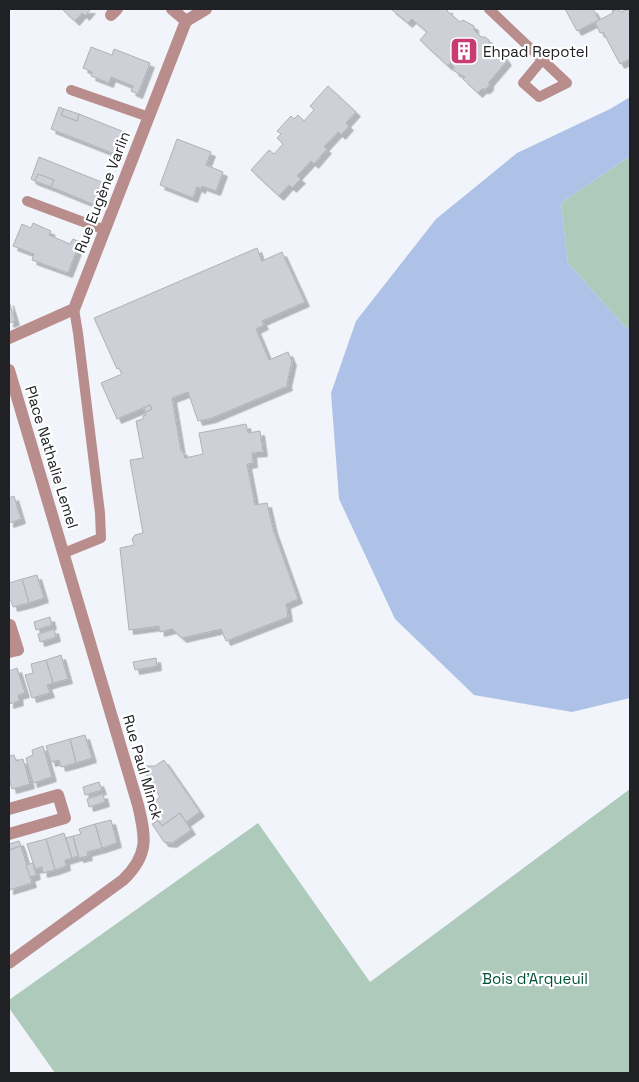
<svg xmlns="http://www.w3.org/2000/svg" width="639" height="1082" font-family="'Space Grotesk',sans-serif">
  <defs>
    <filter id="shadow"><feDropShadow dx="4.5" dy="4.5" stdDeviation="0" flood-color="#0004"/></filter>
  </defs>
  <rect width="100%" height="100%" fill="#f1f5fb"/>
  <!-- green -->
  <g fill="#adcaba">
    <polygon points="630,156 630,329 625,327 568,263 561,203"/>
    <polygon points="630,789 630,1073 55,1073 9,1008 9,1000 258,823 370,982"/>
  </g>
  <!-- water -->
  <polygon fill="#aec2e7" points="630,97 630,156 561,203 568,263 625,327 630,329 630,698 572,712 474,695 395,619 339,499 331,393 356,321 436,219 517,153 610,109"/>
  <!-- building -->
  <g fill="#cdd0d6" stroke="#afb2b8" filter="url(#shadow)">
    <polygon points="65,9 91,9 85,16 82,13 75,21 63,10"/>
    <polygon points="391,9 449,9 447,11 460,22 463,20 474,26 474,30 481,37 485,37 489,40 489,44 496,51 500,51 507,61 489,82 489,86 486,89 482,89 478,93 463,79 465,77 454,71 454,67 450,63 448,66 420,40 427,32 412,19 408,23"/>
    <polygon points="565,9 593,9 599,20 577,31"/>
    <polygon points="618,9 620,12 630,9 630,59 620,64 603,32 600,33 595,22 613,13 612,11"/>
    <polygon points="91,47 112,55 114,49 150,63 138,94 131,91 133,86 111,77 109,83 91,76 92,72 83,68"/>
    <polygon points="328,86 356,112 346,123 349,126 341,135 338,132 324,147 327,149 314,164 311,161 297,176 301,179 292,188 289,185 279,196 251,170 269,150 274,154 283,144 277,138 281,134 277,131 291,116 294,119 298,115 304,121 314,110 310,106"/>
    <polygon points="59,107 64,109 61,115 77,121 79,114 124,132 115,154 51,129"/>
    <polygon points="64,109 79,114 77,121 61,115"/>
    <polygon points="177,139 211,152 206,165 223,172 216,191 202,186 201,189 197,187 193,198 160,185"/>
    <polygon points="39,157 104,183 95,205 51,187 54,180 38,174 35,181 31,179"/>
    <polygon points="38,174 54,180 51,187 35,181"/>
    <polygon points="33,223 51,231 49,235 70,244 73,239 80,242 68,273 32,260 34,254 13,246 22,224 31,228"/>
    <polygon points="257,248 262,261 282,252 305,302 262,321 264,325 256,329 269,360 288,352 292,361 287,383 288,386 212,418 198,421 188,392 172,398 181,451 183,451 185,458 203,454 199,433 246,424 248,433 260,431 263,452 252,453 253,463 247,464 255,505 267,503 273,529 298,599 286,604 288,617 226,641 221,629 182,638 172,629 160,632 159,626 129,630 120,548 134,545 132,539 135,535 143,533 130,460 143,458 136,421 143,419 143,416 146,415 145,412 152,409 150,405 117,419 101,383 122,374 119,368 117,369 94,318"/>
    <polygon points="9,301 15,321 9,323"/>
    <polygon points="150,405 152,409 145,412 144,408"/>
    <polygon points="14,496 21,519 9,523 9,498"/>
    <polygon points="37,575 44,598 29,603 22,579"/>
    <polygon points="22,579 29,603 13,607 11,600 9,601 9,583"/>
    <polygon points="50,617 52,625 36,630 34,622"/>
    <polygon points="54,629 56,637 40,642 38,634"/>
    <polygon points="61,655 68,679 53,683 46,660"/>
    <polygon points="156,658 157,666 135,670 133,662"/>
    <polygon points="46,660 53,683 47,685 50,693 32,698 25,675 33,673 31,664"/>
    <polygon points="17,668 25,693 18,695 19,701 9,704 9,671"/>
    <polygon points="85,735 92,758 76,763 70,739"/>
    <polygon points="70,739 76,763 61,767 59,760 51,762 46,746"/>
    <polygon points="43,746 52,777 33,783 26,758 33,755 32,750"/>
    <polygon points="14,755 16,761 23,759 30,784 12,789 9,779 9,756"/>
    <polygon points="164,760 200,812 186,822 180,813 162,826 155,816 160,813 152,803 160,797 147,777 145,766 155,766"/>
    <polygon points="99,782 102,790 85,795 83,787"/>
    <polygon points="103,794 105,802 89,807 87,799"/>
    <polygon points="180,813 191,830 172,843 164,842 152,824 158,820 162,826"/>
    <polygon points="111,820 117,843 102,848 95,824"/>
    <polygon points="95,824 102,848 87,852 88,856 79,858 73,836 81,834 79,829"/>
    <polygon points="64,833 72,858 65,860 66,866 55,870 46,839"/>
    <polygon points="73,836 78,856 72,858 66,838"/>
    <polygon points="46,839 55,870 43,873 42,867 35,869 27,844"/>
    <polygon points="19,841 21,846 9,850 9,844"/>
    <polygon points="21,846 32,883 9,890 9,850"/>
    <polygon points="33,863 36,875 30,877 26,865"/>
  </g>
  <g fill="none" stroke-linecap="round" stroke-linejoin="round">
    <!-- lane -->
    <g stroke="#b88d8c" stroke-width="10">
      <polyline points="489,9 567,83 539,97 523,83 542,60"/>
      <polyline points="71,90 149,117"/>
      <polyline points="27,201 105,230"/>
      <polyline points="64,553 101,538 100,513 78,333 74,309"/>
    </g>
    <!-- street -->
    <g stroke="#b88d8c" stroke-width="12">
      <polyline points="172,9 186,21"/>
      <polyline points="111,15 117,9"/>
      <polyline points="186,21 206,9"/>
      <polyline points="9,338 74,309 186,21"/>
      <path d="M9,370L138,805C146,838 149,855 123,880L9,963"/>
      <polyline points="9,626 10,625 18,650 9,652"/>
      <polyline points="9,809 58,795 65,818 9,834"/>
    </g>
  </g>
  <!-- icons -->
  <defs>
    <symbol id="building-square" viewBox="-11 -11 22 22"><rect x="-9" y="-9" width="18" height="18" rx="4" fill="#c73c73" stroke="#fff"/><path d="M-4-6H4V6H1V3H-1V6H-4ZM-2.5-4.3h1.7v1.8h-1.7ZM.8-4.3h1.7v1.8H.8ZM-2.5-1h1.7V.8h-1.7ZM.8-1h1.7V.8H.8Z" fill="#fff"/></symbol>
  </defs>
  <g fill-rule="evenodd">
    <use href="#building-square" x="448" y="35" width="32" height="32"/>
  </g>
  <g text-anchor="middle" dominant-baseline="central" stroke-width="4.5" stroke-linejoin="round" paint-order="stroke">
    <!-- poi labels -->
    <g font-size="15" fill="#202124" stroke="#fff" text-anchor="start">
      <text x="483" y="51">Ehpad Repotel</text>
    </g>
    <!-- street labels -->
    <g font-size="15" fill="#202124" stroke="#fff">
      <text transform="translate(102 192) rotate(-69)">Rue Eugène Varlin</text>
      <text transform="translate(52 457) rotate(73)">Place Nathalie Lemel</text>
      <text transform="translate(143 767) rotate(74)">Rue Paul Minck</text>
    </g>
    <!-- park labels -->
    <g font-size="15" fill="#005236" stroke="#fff">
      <text x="535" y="978">Bois d'Arqueuil</text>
    </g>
  </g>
  <!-- border -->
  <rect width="639" height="1082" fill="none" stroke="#202124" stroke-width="20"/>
</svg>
